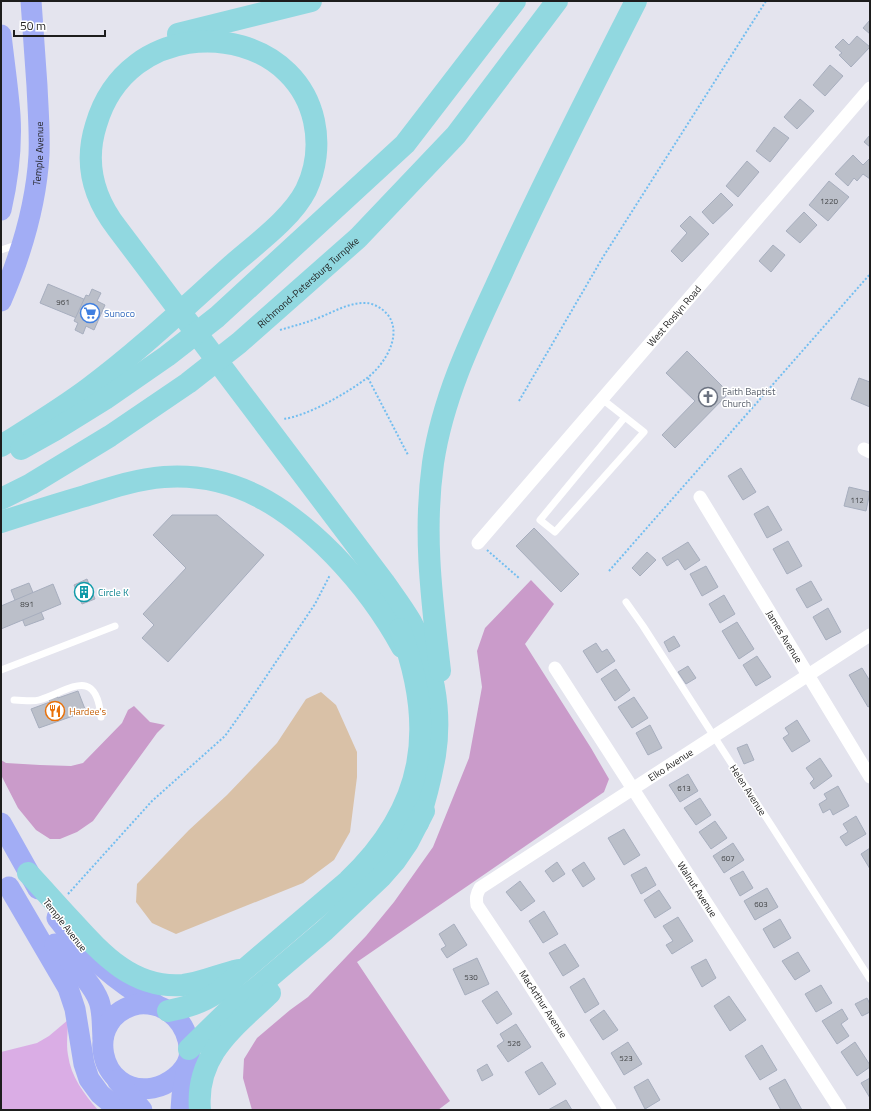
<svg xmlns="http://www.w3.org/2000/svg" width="871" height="1111" font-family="'Titillium Web',sans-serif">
  <rect width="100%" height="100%" fill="#e4e4ee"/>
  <!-- grass -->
  <path fill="#daade5" d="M68,1020C68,1031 66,1044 68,1055C71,1077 84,1094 98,1110H1V1052L37,1043L49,1036Z"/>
  <!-- forest -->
  <g fill="#ca9bca">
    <polygon points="531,580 554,604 525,644 591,748 609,779 604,792 357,962 450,1101 438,1110 252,1110 243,1078 244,1059 257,1038 290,1010 308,997 366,936 394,902 433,847 469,758 482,687 477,651 485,628"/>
    <polygon points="134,706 150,722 165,725 157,733 93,821 77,832 60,839 50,839 36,830 18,808 1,775 1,760 6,763 40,765 71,766 83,763 122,723 128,710"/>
  </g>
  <!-- water -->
  <polygon fill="#d9c1a7" points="321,692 336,705 357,752 357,777 350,832 334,860 303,883 176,934 152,923 136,902 137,884 189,830 227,795 277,743 306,699"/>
  <!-- building -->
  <g fill="#bbbfc9" stroke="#a7aebe">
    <polygon points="870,20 870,34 863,28"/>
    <polygon points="857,36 870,47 851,67 839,55 842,53 835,47 843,39 849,45"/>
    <polygon points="830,65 843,76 825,96 813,85"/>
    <polygon points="800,99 814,111 797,129 784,117"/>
    <polygon points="774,127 789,138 770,162 756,151"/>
    <polygon points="870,135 870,147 864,142"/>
    <polygon points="853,155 863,165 869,159 870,160 870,179 863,174 857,181 854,178 848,186 835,174"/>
    <polygon points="747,161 759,172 738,197 726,186"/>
    <polygon points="829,181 849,197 828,221 809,205"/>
    <polygon points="721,193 733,205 713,224 702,212"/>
    <polygon points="804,212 817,225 800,243 786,231"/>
    <polygon points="690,216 709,234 682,262 671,251 687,233 680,226"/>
    <polygon points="773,245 785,255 771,272 759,261"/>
    <polygon points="48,284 86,300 79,319 40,303"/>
    <polygon points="92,289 101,293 97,301 105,305 94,330 86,326 83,334 75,330 78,323 74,321 86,295 89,296"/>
    <polygon points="687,351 729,393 675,448 662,435 695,401 666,373"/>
    <polygon points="859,378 870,382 870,407 851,399"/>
    <polygon points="741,468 756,492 743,500 728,476"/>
    <polygon points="849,487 870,492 866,511 844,506"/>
    <polygon points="768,506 782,530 767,538 754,514"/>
    <polygon points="172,515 217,515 264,555 168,662 142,638 154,625 143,614 186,568 153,535"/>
    <polygon points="534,528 579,574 561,592 516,546"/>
    <polygon points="788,541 802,566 787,574 773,549"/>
    <polygon points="688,542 700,560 685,570 678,559 667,566 662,558"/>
    <polygon points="647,552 656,560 640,576 632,568"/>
    <polygon points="706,566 718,587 702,596 690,574"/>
    <polygon points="87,579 95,599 82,604 74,585"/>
    <polygon points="811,581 822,600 807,608 796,589"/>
    <polygon points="29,583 44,619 25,626 11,590"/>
    <polygon points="53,584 61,604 1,629 1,606"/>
    <polygon points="724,595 735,614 720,623 709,604"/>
    <polygon points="828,608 841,632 826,640 813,617"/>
    <polygon points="737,622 754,649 739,659 722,631"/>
    <polygon points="674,636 680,646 669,652 664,642"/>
    <polygon points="596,643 602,652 607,649 615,661 597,673 583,651"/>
    <polygon points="757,656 771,677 756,686 743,665"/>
    <polygon points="688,666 696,678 686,684 678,672"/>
    <polygon points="862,668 870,681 870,706 868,707 849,675"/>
    <polygon points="616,669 630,690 615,701 601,679"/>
    <polygon points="78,691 85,709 72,714 73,716 39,728 31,709 50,702 48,697 56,693 58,698"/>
    <polygon points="634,697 648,718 632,728 618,707"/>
    <polygon points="797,720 810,741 792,752 783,738 789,734 785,728"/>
    <polygon points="650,725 662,748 648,755 636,733"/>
    <polygon points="747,744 754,760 744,764 737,748"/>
    <polygon points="820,758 832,776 814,789 810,783 814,779 806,768"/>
    <polygon points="688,774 698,791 680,802 669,785"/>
    <polygon points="838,786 849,806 833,815 830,809 823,813 819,804 827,799 824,794"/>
    <polygon points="700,798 711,815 696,825 684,808"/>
    <polygon points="856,816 866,834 846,846 840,837 848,832 843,824"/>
    <polygon points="715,821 727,838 711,849 699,832"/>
    <polygon points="624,829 640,855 624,865 608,838"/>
    <polygon points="733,843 744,860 724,873 713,856"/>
    <polygon points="870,848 870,869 861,854"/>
    <polygon points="557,862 565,874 553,882 545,871"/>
    <polygon points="584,862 595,879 583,887 572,870"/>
    <polygon points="646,867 656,885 641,894 631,875"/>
    <polygon points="743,871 753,888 740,896 730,878"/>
    <polygon points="520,881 535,901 521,911 506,892"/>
    <polygon points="767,888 778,907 755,920 744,901"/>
    <polygon points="659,890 671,908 655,918 644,900"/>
    <polygon points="544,911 558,934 543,943 529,921"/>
    <polygon points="678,917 693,941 672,954 666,945 673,941 663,926"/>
    <polygon points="780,919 791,938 774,948 763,929"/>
    <polygon points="454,924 467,945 447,958 441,949 446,946 439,934"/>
    <polygon points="565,944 579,966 563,976 549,953"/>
    <polygon points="798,952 810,971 795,980 782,961"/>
    <polygon points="477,958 489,984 465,995 453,969"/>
    <polygon points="706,959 716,978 702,987 691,967"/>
    <polygon points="584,978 599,1004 585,1013 570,987"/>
    <polygon points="821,985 832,1003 816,1012 805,994"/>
    <polygon points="497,991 512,1014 497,1024 482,1001"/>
    <polygon points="729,996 746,1020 730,1031 714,1006"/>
    <polygon points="867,998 870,1004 870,1012 862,1016 855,1004"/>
    <polygon points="842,1009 848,1019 841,1024 849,1036 837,1044 822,1021"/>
    <polygon points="604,1010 618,1030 603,1040 590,1020"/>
    <polygon points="516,1024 531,1047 508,1062 497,1046 504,1041 500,1034"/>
    <polygon points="628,1042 642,1064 624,1075 611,1053"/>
    <polygon points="855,1042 870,1065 870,1067 857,1076 841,1052"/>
    <polygon points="762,1045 777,1070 760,1080 745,1056"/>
    <polygon points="542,1062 556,1084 539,1095 525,1072"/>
    <polygon points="487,1064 493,1075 482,1081 477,1070"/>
    <polygon points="870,1078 870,1098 861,1083"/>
    <polygon points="648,1079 660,1100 645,1109 634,1087"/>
    <polygon points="785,1079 802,1110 781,1110 769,1088"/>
    <polygon points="566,1100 572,1110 548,1110"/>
  </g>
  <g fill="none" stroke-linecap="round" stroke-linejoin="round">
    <!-- path -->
    <g stroke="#73bef0" stroke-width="2" stroke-dasharray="2 2" stroke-linecap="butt">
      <path d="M280,330C293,326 306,323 318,318C334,312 349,302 367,303C376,304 387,311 391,320C400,340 383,366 367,378C347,393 308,416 283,419"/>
      <polyline points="368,378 408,455"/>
      <polyline points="519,401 603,257 766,1"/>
      <polyline points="487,550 519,578"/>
      <polyline points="609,571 870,274"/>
      <polyline points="68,894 152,801 225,736 247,705 315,604 330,575"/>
    </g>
    <!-- service -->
    <g stroke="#fff" stroke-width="7">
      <polyline points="1,250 19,244"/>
      <polyline points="602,399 644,432 555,532 540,520 625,417"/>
      <polyline points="626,602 643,626 870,979"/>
      <polyline points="1,670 115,626"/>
      <path d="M14,700C22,700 32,702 39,700C69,691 96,665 101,717"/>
    </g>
    <!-- minor -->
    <g stroke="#fff" stroke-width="13">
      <polyline points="864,449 870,452"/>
      <path id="s1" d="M700,497L870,777"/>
      <path id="s2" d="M478,543L870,88"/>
      <path id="s3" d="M555,668L840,1110"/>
      <path id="s4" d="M610,1110L515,962L477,905C476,898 476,895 480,888L870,635"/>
    </g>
    <!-- primary -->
    <g stroke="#a2adf5" stroke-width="21">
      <path d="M1,35C4,62 8,88 10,115C12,147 8,179 1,210"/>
      <path id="s5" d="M1,301C21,255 36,206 39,155C40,132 38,109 37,86C35,58 33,29 31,1"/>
      <polyline points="1,823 38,889"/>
      <polyline points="9,887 68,988 75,1009 84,1064 89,1079 100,1094 119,1110"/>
      <path d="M57,918C84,954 116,982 155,1004"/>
      <path d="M55,944C68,960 92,982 99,1001C103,1012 102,1026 103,1038"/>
      <path d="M139,1004C163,1002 182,1017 188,1040C189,1045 190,1052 189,1058C185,1073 168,1085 153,1088C98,1098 81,1015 139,1004Z"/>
      <polyline points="117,1080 142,1110"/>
      <polyline points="181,1110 182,1096 188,1063"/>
    </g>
    <!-- motorway -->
    <g stroke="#91d8e0" stroke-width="22">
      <polyline points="178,34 311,1"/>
      <path d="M1,446C31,427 61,409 89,388C140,350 185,307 232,265C256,244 292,218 306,190C316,169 319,144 314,121C297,43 198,19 137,64C117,79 103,101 96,125C84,163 93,197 117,228L384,582C393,595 403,608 411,622C433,662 442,710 435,755C431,778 425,801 418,823"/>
      <polyline points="21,449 55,430 105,399 167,356 217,317 405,144 515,1"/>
      <path id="s6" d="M1,499L31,484L110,436L188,383L239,343L358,238L456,135L557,1"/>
      <path d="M1,522C29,513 57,504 85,496C110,488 137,479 164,477C234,472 287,507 334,555C361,583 383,612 402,647"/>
      <path d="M440,671C432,600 423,534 433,463C443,396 473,335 501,275C543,182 590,92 636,1"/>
      <path d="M28,873C43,889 57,905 71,920C102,954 133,989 183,985C202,983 220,974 239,970"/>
      <path d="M168,1011C187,1007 202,1003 218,992L348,881C426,807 437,728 400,629"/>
      <polyline points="189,1049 232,1007 259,986 325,930 381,877 395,861 408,842 424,811"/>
      <path d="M200,1110C195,1054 235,1027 270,993"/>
    </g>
  </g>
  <!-- icons -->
  <defs>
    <symbol id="supermarket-ring" viewBox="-11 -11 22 22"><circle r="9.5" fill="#fff" stroke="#3f7fe0" stroke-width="1.5"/><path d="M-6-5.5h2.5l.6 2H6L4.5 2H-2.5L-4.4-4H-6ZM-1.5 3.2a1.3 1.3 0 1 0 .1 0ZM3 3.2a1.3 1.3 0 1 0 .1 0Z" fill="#3f7fe0"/></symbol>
    <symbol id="church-ring" viewBox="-11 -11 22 22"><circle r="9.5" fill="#fff" stroke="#6b7280" stroke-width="1.5"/><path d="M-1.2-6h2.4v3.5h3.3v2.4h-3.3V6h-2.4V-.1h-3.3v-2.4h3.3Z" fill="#6b7280"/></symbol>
    <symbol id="building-ring" viewBox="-11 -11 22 22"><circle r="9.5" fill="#fff" stroke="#0f9aa8" stroke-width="1.5"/><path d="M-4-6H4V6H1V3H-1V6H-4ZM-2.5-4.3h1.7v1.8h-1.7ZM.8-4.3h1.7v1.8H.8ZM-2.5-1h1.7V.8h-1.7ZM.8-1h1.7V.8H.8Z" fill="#0f9aa8"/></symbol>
    <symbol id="restaurant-ring" viewBox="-11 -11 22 22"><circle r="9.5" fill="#fff" stroke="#e8710a" stroke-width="1.5"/><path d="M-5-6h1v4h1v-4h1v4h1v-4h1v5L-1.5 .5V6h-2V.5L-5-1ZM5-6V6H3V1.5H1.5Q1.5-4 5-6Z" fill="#e8710a"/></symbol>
  </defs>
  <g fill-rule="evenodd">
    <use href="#supermarket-ring" x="79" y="302" width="22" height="22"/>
    <use href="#church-ring" x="697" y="386" width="22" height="22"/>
    <use href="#building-ring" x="73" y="581" width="22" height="22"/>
    <use href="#restaurant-ring" x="44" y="700" width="22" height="22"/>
  </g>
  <g text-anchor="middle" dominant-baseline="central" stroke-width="3" stroke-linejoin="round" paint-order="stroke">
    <!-- number labels -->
    <g font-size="8" fill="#444648">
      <text x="829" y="201">1220</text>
      <text x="63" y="302">961</text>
      <text x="857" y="500">112</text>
      <text x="27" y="604">891</text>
      <text x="684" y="788">613</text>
      <text x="728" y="858">607</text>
      <text x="761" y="904">603</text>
      <text x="471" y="977">530</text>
      <text x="514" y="1043">526</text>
      <text x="626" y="1058">523</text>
    </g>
    <!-- street labels -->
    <g font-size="10" fill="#1d1d1d" stroke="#fff">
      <text stroke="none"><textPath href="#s5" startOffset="153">Temple Avenue</textPath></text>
      <text stroke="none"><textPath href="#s6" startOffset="377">Richmond-Petersburg Turnpike</textPath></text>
      <text stroke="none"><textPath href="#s2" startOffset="300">West Roslyn Road</textPath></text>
      <text stroke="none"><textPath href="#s1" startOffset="163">James Avenue</textPath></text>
      <text stroke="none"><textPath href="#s4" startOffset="489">Elko Avenue</textPath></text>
      <text transform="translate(748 790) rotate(57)">Helen Avenue</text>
      <text stroke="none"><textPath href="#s3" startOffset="263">Walnut Avenue</textPath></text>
      <text transform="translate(65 925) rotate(52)">Temple Avenue</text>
      <text transform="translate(543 1004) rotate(57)">MacArthur Avenue</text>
    </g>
    <!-- shop labels -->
    <g font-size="10" fill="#366cbe" stroke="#fff" text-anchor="start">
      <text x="104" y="313">Sunoco</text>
    </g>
    <!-- worship labels -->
    <g font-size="10" fill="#5b616d" stroke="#fff" text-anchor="start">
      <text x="722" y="391">Faith Baptist<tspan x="722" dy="12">Church</tspan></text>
    </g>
    <!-- culture labels -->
    <g font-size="10" fill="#0d838f" stroke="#fff" text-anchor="start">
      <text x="98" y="592">Circle K</text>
    </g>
    <!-- food labels -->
    <g font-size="10" fill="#c56008" stroke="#fff" text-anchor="start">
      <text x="69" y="711">Hardee's</text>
    </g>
  </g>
  <!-- border -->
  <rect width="871" height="1111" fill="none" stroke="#1d1d1d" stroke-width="4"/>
  <!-- scale -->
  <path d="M14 30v6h91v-6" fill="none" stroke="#1d1d1d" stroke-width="2"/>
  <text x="20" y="30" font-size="12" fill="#1d1d1d" stroke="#ffffff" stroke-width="3" paint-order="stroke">50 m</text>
</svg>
